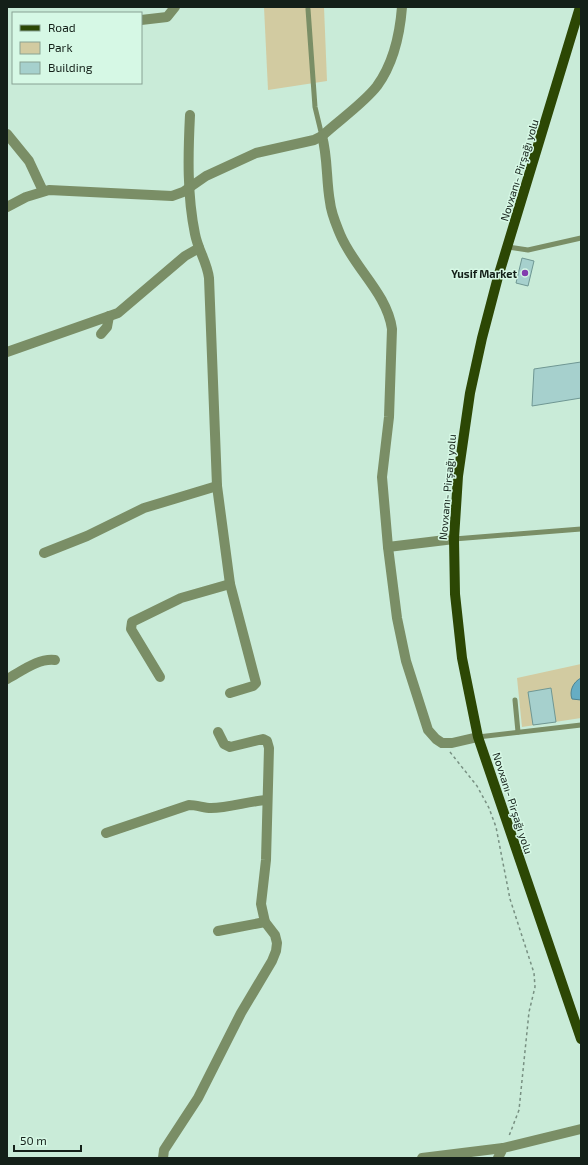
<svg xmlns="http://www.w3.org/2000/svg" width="588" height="1165" font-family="'Exo 2',sans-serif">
  <rect width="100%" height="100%" fill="#c9ebd8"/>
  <!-- green -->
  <g fill="#d2cba1">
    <polygon points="264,7 324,7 327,81 268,90"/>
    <polygon points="581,664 581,718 522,727 517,678"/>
  </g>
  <!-- water -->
  <path fill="#66adc4" stroke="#4d8391" d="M581,678V700L572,699C569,691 573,682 581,678Z"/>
  <!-- building -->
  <g fill="#a6d0cd" stroke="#6f9793">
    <polygon points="522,258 534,261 528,286 516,283"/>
    <polygon points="581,362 581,398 532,406 534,369"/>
    <polygon points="551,688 556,722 533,725 528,692"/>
  </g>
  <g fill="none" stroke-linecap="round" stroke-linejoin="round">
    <!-- path -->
    <polyline stroke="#789082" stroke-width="1.5" stroke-dasharray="3 3" stroke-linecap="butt" points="450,752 477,786 489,808 496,827 510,899 534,973 535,987 529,1012 519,1110 509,1136"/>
    <!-- lane -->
    <g stroke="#7a8e66" stroke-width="5">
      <polyline points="308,9 315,107 322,136"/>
      <polyline points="508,247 528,250 581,238"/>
      <polyline points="454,539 581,529"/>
      <polyline points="515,700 518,732"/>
      <polyline points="478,737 581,725"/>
    </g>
    <!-- street -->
    <g stroke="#7a8e66" stroke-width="10">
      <polyline points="141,20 167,17 175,7"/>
      <path d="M190,115C188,155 187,195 195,234C198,250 207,262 209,278L217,486L230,584L256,683L253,686L230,693"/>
      <polyline points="7,134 29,161 43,191"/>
      <path d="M322,136C328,158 326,180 330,202C331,213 336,224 340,234C354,268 387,293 392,329L389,417L382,477L388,547L397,618L406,661L428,730L436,739L442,743H452L478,737"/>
      <path d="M7,207L26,197L49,190L172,196L183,192L206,176L256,153L314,140L322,136C338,121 364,103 377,86C393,64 400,33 402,7"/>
      <polyline points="101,334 107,327 109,316"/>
      <polyline points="7,352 118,313 185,256 199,248"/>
      <polyline points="388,547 454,539"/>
      <polyline points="44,553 87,536 144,508 217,486"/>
      <polyline points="160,677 131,629 132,622 181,598 230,584"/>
      <path d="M7,679C22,671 38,658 55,660"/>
      <path d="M106,833L189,805C197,805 204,808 211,808C229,808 249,801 267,800"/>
      <polyline points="218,931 265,922"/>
      <polyline points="163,1158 164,1150 198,1098 241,1013 272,961 276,951 277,943 275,935 265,922 261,904 266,860 269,748 267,741 263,739 230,747 224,744 218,732"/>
      <polyline points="422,1158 503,1148"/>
      <polyline points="498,1158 503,1148 581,1129"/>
    </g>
    <!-- primary -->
    <polyline stroke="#2c4704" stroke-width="10" points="580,7 498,277 482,338 470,393 458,476 454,539 455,594 462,658 478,737 581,1039"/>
  </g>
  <!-- markers -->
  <circle fill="#833cae" stroke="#d6f8e5" stroke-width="1.5" cx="525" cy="273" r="4"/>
  <g text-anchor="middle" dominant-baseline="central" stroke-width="3" stroke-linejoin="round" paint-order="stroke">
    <!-- street labels -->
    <g font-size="11" fill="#142019" stroke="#d6f8e5">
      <text transform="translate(519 170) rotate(-73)">Novxanı- Pirşağı yolu</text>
      <text transform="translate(447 487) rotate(-85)">Novxanı- Pirşağı yolu</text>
      <text transform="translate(513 803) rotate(72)">Novxanı- Pirşağı yolu</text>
    </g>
    <!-- poi labels -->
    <g font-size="11" font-weight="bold" fill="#142019" stroke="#d6f8e5" text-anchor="end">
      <text x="517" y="273">Yusif Market</text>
    </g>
  </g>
  <!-- border -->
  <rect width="588" height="1165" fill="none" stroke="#142019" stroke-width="16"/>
  <!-- legend -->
  <rect x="12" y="12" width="130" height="72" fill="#d6f8e5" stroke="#88a293"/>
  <rect x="20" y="25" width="20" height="6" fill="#2c4704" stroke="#88a293"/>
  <text x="48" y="32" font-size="12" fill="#142019">Road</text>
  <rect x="20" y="42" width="20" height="12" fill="#d2cba1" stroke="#88a293"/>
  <text x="48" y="52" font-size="12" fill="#142019">Park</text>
  <rect x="20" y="62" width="20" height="12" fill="#a6d0cd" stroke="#88a293"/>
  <text x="48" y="72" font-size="12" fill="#142019">Building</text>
  <!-- scale -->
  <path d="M14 1145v6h67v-6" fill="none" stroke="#142019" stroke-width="2"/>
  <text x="20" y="1145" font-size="12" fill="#142019" stroke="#d6f8e5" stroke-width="3" paint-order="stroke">50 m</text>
</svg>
